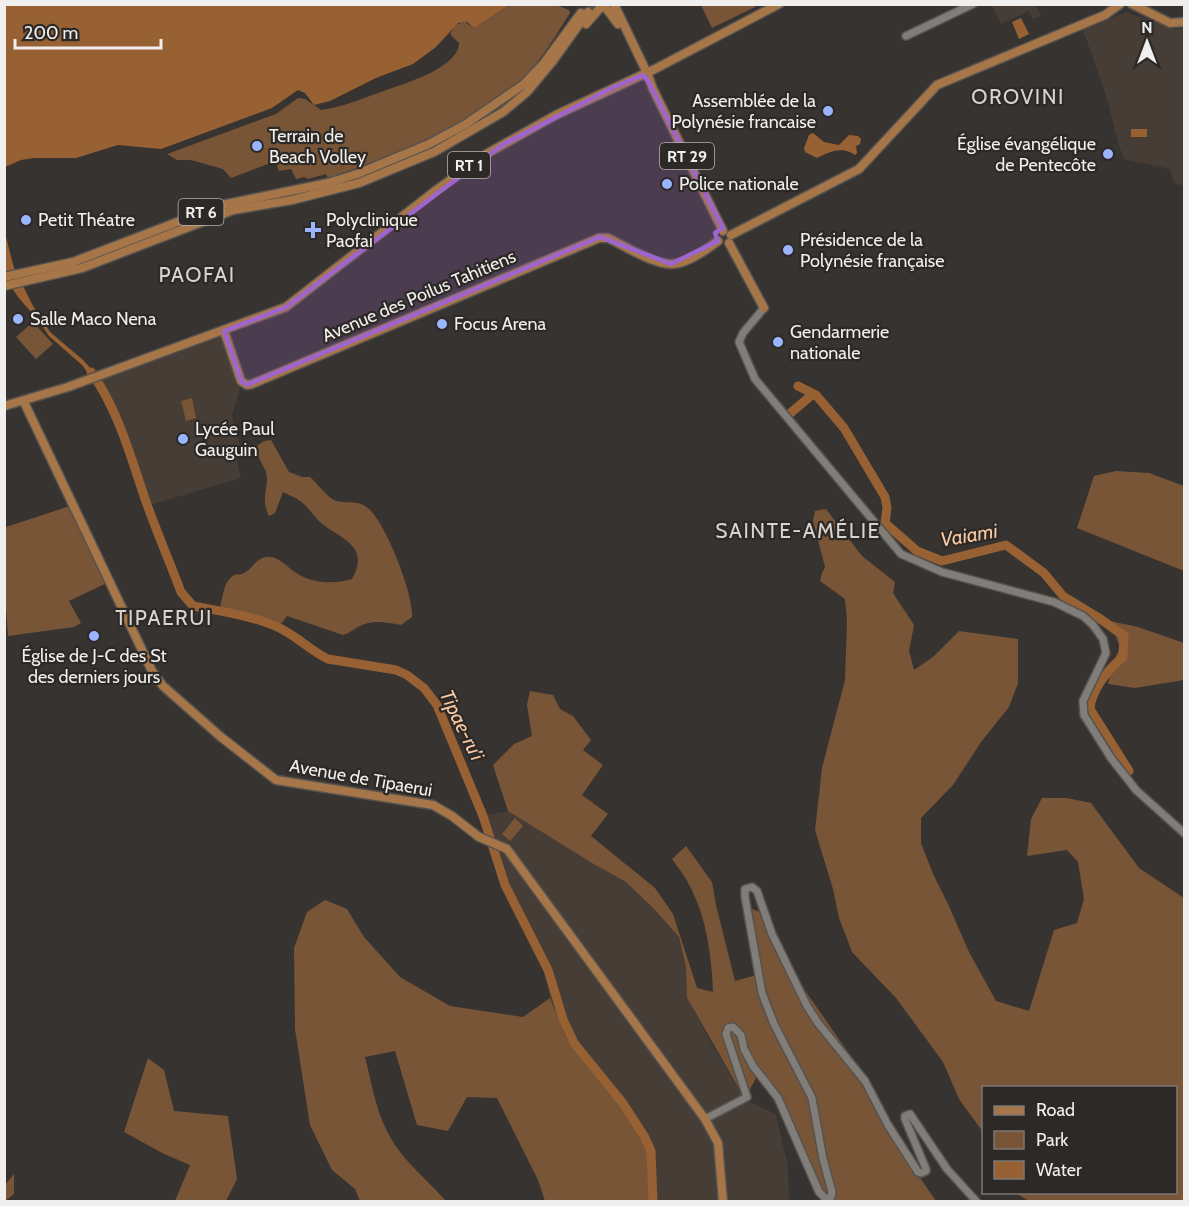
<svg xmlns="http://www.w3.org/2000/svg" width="1189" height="1206" font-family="Cabin,sans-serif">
  <rect width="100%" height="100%" fill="#373330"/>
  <!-- built -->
  <g fill="#463d36">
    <polygon points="992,5 1032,5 1033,7 1036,6 1041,16 1033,19 1029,11 1001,24"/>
    <polygon points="1126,12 1174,29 1184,29 1184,186 1174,183 1170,169 1124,159 1118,143 1106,95 1083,30"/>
    <polygon points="222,330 241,386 232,415 241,450 241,453 236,455 241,478 150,505 123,428 94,375"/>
    <polygon points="508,811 592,863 626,882 656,911 679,937 686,967 687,998 710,1041 745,1099 776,1115 788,1166 789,1201 656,1201 656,1186 638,1128 620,1103 568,1042 550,998 543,965 535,943 505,885 483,816"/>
  </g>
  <!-- green -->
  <g fill="#795538">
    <path d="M509,5H556L569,10L570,13C556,35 543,58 524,77C510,91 493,102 476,112C429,142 380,160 328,178L326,174L308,179L304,177L296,179L291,169L279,171L276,163L273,162L231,178L223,169L191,160H177L167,154L276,114L298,98L305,99L321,110C344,107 363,98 384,91C403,84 459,68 459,43L450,34L455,25L465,22L474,28Z"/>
    <polygon points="701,5 754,5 755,7 712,28"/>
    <polygon points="33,322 53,344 36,359 16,337"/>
    <polygon points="192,398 196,418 186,421 181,401"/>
    <path d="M271,440L289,472L302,477H310C316,482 327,497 334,500C344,505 357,498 369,509C386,524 414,595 412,617L401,625C390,623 376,620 365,624C357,626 351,633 343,635L287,616L280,625L249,613L220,608C223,597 223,582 234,575C237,574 241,575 244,573C252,569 255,559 266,557C279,555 287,568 298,574C314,584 335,584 352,579C371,545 340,539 320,522C313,516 308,506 300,501C295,497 288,495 283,492L275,513L269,516C261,499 267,494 267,478C267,467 256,460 257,446L264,441Z"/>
    <polygon points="1116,471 1149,473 1184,486 1184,571 1077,528 1094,476"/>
    <polygon points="73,505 109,582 69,601 81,623 74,627 8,636 4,580 6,527"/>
    <polygon points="826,509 862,556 895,582 893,593 914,625 909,651 914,670 933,657 959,631 1018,639 1018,683 1009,707 981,742 953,785 921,818 921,843 933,874 948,904 969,952 996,1001 1029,1011 1054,930 1077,923 1084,899 1078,862 1067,850 1027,856 1031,819 1042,798 1067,798 1091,803 1139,868 1184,898 1184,1201 1029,1201 1016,1193 1176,1192 1176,1088 984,1088 983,1132 959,1099 943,1062 896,998 852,952 839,918 833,889 815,830 822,768 845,680 847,621 845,599 820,581 822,573 825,567 813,521 815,511"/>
    <polygon points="1105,620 1138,627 1184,643 1184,680 1135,688 1108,684 1113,662 1120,648 1115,633"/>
    <path d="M530,691L553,695L560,709L573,716L591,740L583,750L603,765L582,795L608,814L591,836L655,888L673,914L697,988L713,992C712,961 707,922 694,895C689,882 680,870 672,859L686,846L712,882L716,905L735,981L760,974L752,909L760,912L806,992L850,1055L896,1143L936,1201H826L783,1111L759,1072L745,1099L687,998L686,967L679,937L656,911L626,882L592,863L508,811L493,765L514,744L532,736L527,705Z"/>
    <polygon points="515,818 523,826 510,841 502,834"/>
    <path d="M325,900L347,909L364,937L400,977L450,1006L523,1017L550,998C556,1012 561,1027 568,1041C574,1052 586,1062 594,1072C631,1115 655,1143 656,1201H545L538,1180L497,1098L467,1097L448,1131L417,1125L395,1051L365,1057C371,1080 375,1107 386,1129C399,1158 426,1178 446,1201H360L355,1189L332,1170L310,1125L295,1029L294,948L307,912Z"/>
    <polygon points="148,1058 164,1070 174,1111 228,1116 237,1179 226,1201 175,1201 190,1165 164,1154 124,1132"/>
    <polygon points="14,1174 14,1194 5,1201 5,1185"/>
  </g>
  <!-- water -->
  <g fill="#976134">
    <polygon points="5,4 509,4 509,5 474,28 467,22 458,23 436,47 413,64 376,78 330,101 314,105 305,93 298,90 272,108 161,149 118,145 76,158 34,158 21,160 5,167"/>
    <polygon points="1021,18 1029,34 1019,39 1012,22"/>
    <rect x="1131" y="129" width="16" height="8"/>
    <path d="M813,133L824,142L839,145L849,135L858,136L861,139L860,144L856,146L857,153L855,155C844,146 830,151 817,158L805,152L804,148L809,135Z"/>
    <polygon points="4,229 14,268 33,306 50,332 83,360 93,371 88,373 82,365 49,336 38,320 18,297 5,278"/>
  </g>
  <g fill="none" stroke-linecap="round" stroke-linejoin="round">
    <!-- river -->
    <g stroke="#976134" stroke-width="9">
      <path d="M91,372C117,408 130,454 144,496C155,528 169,560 181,592L193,606C220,611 261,617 285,631C300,639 312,652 328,659L396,670L407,675L424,688L437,705L483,816L505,885L548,970L563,1019L574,1043L622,1102L644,1136L651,1151L653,1202"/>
      <path d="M798,386L816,395L844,428L885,497L887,508L885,523L917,551L942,561L1006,545L1044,573L1063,596L1099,618L1124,636L1123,657C1108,669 1091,691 1090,709L1129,771"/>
      <polyline points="787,416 813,394"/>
    </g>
    <!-- major-tunnel -->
    <polyline stroke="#534f4c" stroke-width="8" stroke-dasharray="8 4" stroke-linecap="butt" points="588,12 594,4"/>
    <defs>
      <g id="minor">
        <polyline points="906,36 973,4"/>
        <polyline points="764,308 743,333 739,342 755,379 901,554 942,572 1054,602 1083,616 1093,625 1103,639 1106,653 1083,701 1084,715 1111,758 1136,790 1184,833"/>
        <polyline points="705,1119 747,1097 726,1034 728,1028 733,1027 741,1035 744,1049 753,1066 778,1098 819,1192 826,1199 831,1197 832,1192 823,1159 812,1098 774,1024 762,993 745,897 745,889 752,887 757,891 772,934 807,1006 818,1023 865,1081 888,1125 918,1172 921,1173 926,1171 926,1169 905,1119 905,1116 910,1114 947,1169 977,1202"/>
      </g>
      <g id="major">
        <polyline points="614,4 647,73 653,89 723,231"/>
        <polyline points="1132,4 1170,23 1184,22"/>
        <polyline points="606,8 618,24"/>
        <polyline points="586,24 600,8"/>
        <polyline points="731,235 859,169 937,85 1105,15 1120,4"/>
        <polyline points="729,243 764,308"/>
        <polyline points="4,277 73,262 222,205 328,183 357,174 429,144 466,124 524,84 544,63 581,13"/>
        <polyline points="4,286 82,268 233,210 292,200 359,183 434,152 503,112 527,92 552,62 588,12"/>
        <path d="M224,331L241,381L247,385L252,384L599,238H608C625,246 654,265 673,264C688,263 706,250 718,241"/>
        <polyline points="24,402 152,671 163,686 221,737 276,780 433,805 452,816 479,837 507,849 705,1119 718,1143 723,1202"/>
        <polyline points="4,406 68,387 286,307 435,191 488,153 556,115 655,69 779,4"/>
      </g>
    </defs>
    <!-- minor casing -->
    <use href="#minor" stroke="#55524f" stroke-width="10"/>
    <!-- major casing -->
    <use href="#major" stroke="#55524f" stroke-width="11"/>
    <!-- minor -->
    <use href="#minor" stroke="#817d79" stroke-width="7"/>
    <!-- major -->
    <use href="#major" stroke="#a77648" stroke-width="8"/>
  </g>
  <!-- marked area -->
  <path fill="#9e66cd" fill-opacity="0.2" stroke="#9e66cd" stroke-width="4.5" stroke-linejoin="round" d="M643,75L649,82L723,228L715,233L718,241L671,264L600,237L247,385L241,381L224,331L286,307L502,145L614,87Z"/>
  <!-- markers -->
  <g fill="#9ab5fd" stroke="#2d2926" stroke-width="2">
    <circle cx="828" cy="111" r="6"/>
    <circle cx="257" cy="146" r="6"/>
    <circle cx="1108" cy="154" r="6"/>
    <circle cx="667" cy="184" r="6"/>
    <circle cx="26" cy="220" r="6"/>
    <path d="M310 221h6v6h6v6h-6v6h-6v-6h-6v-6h6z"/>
    <circle cx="788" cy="250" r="6"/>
    <circle cx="18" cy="319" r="6"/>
    <circle cx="442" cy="324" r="6"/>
    <circle cx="778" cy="342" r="6"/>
    <circle cx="183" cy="439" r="6"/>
    <circle cx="94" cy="636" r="6"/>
  </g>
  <g text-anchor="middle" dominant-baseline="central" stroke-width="4.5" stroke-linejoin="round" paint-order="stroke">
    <!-- shield labels -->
    <g fill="#2d2926" stroke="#b6b4b1" stroke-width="1.5">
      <rect x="660" y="143" width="54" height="26" rx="4.5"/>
      <rect x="448" y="152" width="42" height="26" rx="4.5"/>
      <rect x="178.5" y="199" width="45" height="26" rx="4.5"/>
    </g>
    <g font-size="16" font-weight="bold" fill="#f1efed">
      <text x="687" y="156">RT 29</text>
      <text x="469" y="165">RT 1</text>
      <text x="201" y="212">RT 6</text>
    </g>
    <!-- poi labels -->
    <g font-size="18" fill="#f1efed" stroke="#2d2926" text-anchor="start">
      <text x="816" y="101" text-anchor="end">Assemblée de la<tspan x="816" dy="21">Polynésie francaise</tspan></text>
      <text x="269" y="136">Terrain de<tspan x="269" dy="21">Beach Volley</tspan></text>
      <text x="1096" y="144" text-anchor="end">Église évangélique<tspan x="1096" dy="21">de Pentecôte</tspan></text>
      <text x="679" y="184">Police nationale</text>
      <text x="38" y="220">Petit Théatre</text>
      <text x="326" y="220">Polyclinique<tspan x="326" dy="21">Paofai</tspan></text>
      <text x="800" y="240">Présidence de la<tspan x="800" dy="21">Polynésie française</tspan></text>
      <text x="30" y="319">Salle Maco Nena</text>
      <text x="454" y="324">Focus Arena</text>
      <text x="790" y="332">Gendarmerie<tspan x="790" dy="21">nationale</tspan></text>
      <text x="195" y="429">Lycée Paul<tspan x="195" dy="21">Gauguin</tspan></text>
      <text x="94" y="656" text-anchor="middle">Église de J-C des St<tspan x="94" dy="21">des derniers jours</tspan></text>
    </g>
    <!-- street labels -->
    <g font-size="18" fill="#f1efed" stroke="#2d2926">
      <text transform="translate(419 296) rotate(-23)">Avenue des Poilus Tahitiens</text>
      <text transform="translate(361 778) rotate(10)">Avenue de Tipaerui</text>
    </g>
    <!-- water labels -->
    <g font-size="20" font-style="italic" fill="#facaa5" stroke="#2d2926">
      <text transform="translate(969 535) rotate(-9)">Vaiami</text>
      <text transform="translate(462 725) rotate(64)">Tipae-ru’i</text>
    </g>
    <!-- quarter labels -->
    <g font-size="21" letter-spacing="1.5" fill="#d8d3cf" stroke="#2d2926">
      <text x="1018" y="96">OROVINI</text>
      <text x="197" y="274">PAOFAI</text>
      <text x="798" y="530">SAINTE-AMÉLIE</text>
      <text x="164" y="617">TIPAERUI</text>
    </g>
  </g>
  <!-- border -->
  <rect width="1189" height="1206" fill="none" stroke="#f1efed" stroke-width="12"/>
  <!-- legend -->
  <rect x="982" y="1086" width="195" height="108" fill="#2d2926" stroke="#7b7876" stroke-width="1.5"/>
  <rect x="994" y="1106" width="30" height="9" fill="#a77648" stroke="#7b7876" stroke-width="1.5"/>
  <text x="1036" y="1116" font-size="18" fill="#f1efed">Road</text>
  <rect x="994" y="1131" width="30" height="18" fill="#795538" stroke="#7b7876" stroke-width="1.5"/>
  <text x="1036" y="1146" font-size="18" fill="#f1efed">Park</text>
  <rect x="994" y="1161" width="30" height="18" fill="#976134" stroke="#7b7876" stroke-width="1.5"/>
  <text x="1036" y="1176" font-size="18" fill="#f1efed">Water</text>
  <!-- north arrow -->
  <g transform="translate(1147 42)" stroke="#2d2926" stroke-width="4.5" paint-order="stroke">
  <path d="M0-4.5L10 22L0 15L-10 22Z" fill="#f1efed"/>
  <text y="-9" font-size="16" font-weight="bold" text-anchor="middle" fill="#f1efed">N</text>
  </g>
  <!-- scale -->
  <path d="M15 39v9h146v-9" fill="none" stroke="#f1efed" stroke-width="3"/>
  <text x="24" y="39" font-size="18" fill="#f1efed" stroke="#2d2926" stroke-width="4.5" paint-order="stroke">200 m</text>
</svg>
